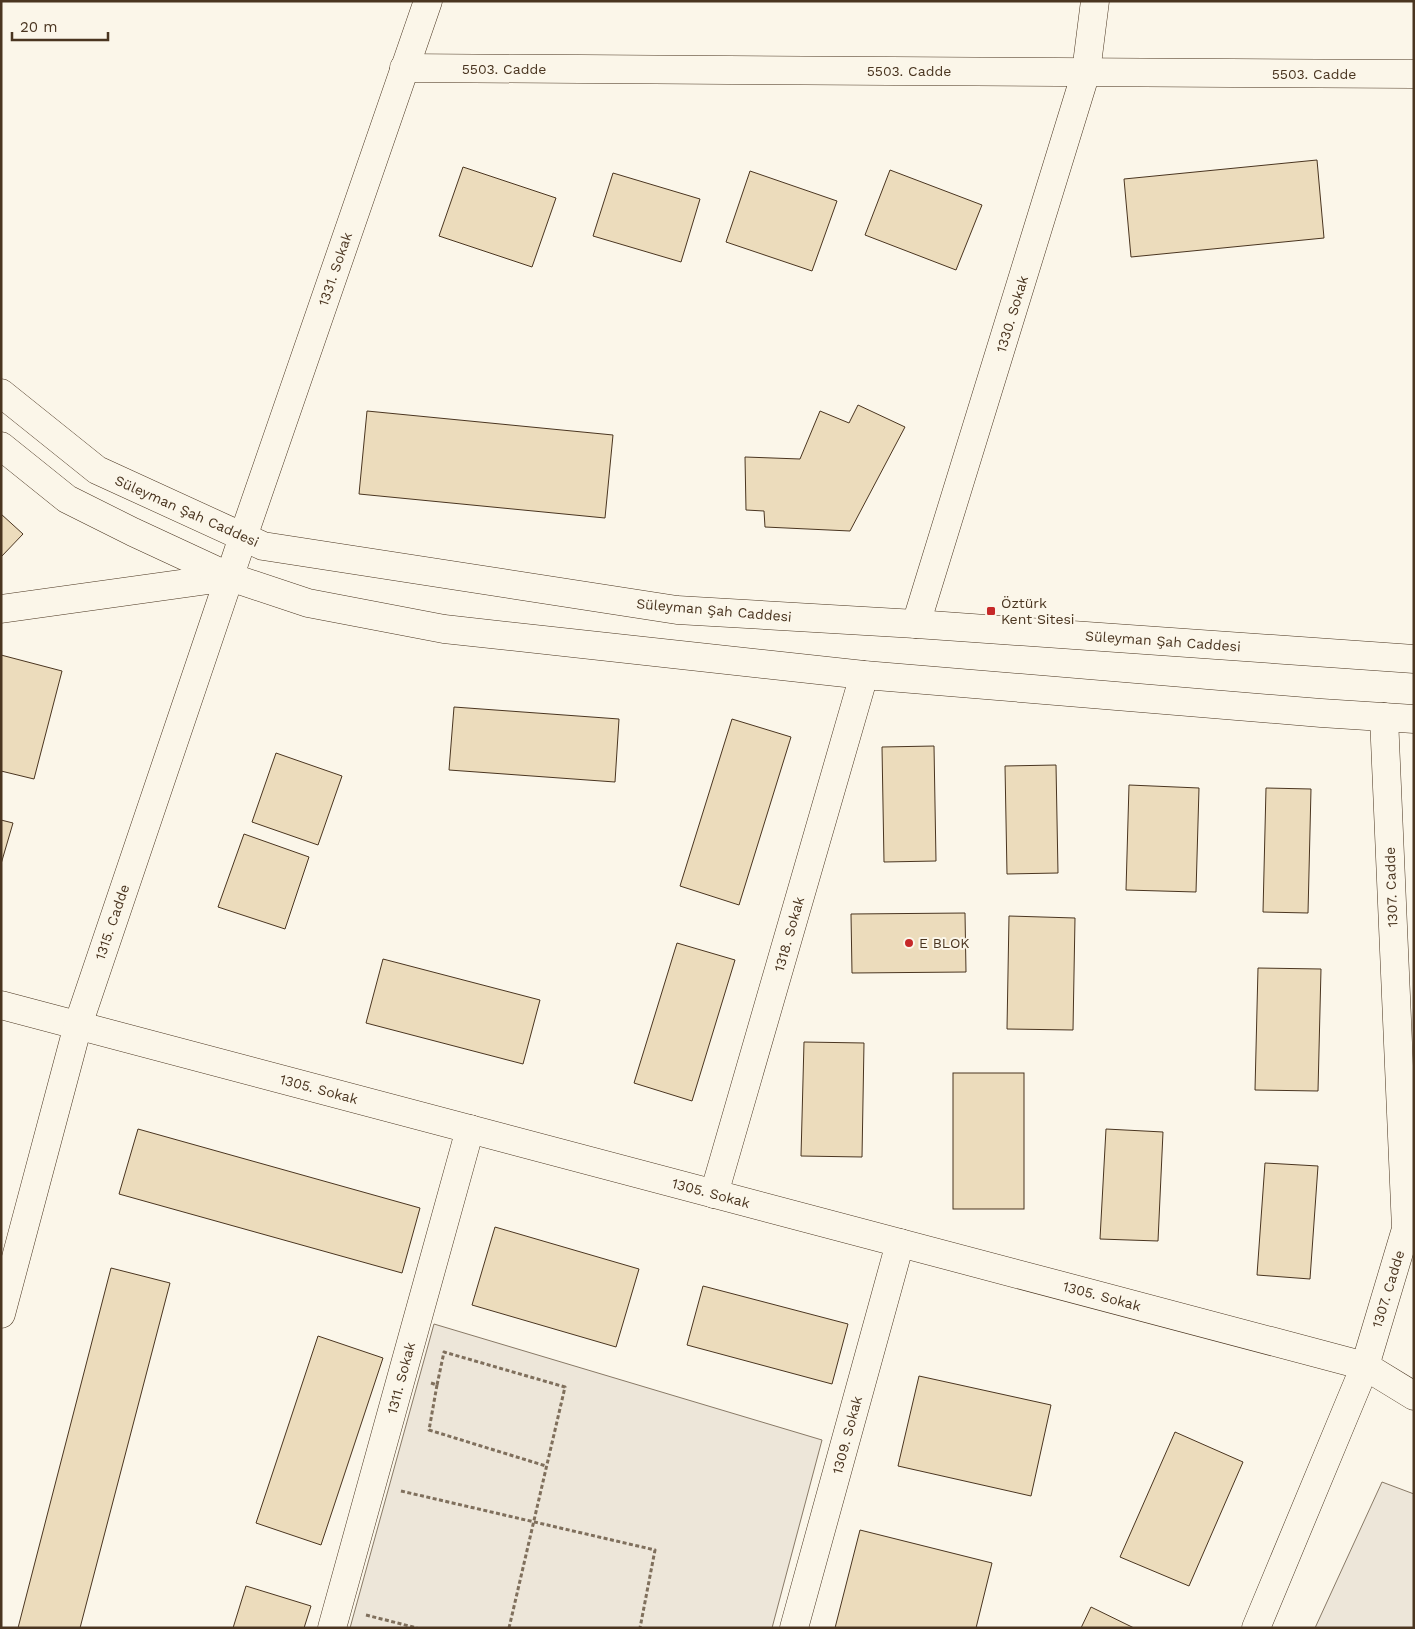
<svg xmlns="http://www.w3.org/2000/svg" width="1415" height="1629" font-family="'Work Sans',sans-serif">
  <rect width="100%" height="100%" fill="#fbf6e9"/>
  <!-- green -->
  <g fill="#ede6d9" stroke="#887966">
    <polygon points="434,1324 822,1440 772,1628 350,1628"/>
    <polygon points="1382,1482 1414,1494 1414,1628 1315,1628"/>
  </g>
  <!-- building -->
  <g fill="#ecdcbc" stroke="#4a3520">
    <polygon points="1317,160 1324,238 1131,257 1124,179"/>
    <polygon points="463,167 556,198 532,267 439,236"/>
    <polygon points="890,170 982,205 956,270 865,235"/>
    <polygon points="750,171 837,201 812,271 726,242"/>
    <polygon points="613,173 700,199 681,262 593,236"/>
    <polygon points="858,405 905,427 850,531 765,527 764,511 746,510 745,457 800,459 820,411 849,423"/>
    <polygon points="367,411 613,435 605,518 359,494"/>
    <polygon points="1,514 23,534 1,557"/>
    <polygon points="1,655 62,671 34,779 1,771"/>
    <polygon points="454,707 619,719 615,782 449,770"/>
    <polygon points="732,719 791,737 739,905 680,886"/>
    <polygon points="934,746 936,861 884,862 882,747"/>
    <polygon points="276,753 342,776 318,845 252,822"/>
    <polygon points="1056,765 1058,873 1007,874 1005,766"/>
    <polygon points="1129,785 1199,788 1196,892 1126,890"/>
    <polygon points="1266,788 1311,789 1308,913 1263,912"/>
    <polygon points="1,820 13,823 1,864"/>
    <polygon points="244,834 309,857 285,929 218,907"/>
    <polygon points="965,913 966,972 852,973 851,914"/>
    <polygon points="1009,916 1075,918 1073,1030 1007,1029"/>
    <polygon points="677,943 735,960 692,1101 634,1083"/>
    <polygon points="383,959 540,1000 523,1064 366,1023"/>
    <polygon points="1258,968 1321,969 1318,1091 1255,1090"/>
    <polygon points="804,1042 864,1043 862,1157 801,1156"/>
    <rect x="953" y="1073" width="71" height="136"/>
    <polygon points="138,1129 420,1208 402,1273 119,1194"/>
    <polygon points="1106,1129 1163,1132 1158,1241 1100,1239"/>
    <polygon points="1265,1163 1318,1166 1310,1279 1257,1275"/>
    <polygon points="495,1227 639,1269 616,1347 472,1305"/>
    <polygon points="111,1268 170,1283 80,1628 18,1628"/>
    <polygon points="703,1286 848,1324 832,1384 687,1345"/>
    <polygon points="318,1336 383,1358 321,1545 256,1523"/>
    <polygon points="919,1376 1051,1405 1031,1496 898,1466"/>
    <polygon points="1175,1432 1243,1462 1189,1586 1120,1557"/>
    <polygon points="860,1530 992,1563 976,1628 835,1628"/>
    <polygon points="246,1586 311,1606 304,1628 233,1628"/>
    <polygon points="1091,1607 1134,1628 1081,1628"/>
  </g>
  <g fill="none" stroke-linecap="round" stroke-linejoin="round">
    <defs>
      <g id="minor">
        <polyline points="404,68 1414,74"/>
        <polyline points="1,609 230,577"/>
        <polyline points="916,624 1086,72 1095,1"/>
        <polyline points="1,1005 1365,1366 1414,1396"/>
        <polyline points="714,1194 864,675"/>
        <polyline points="1,1314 78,1025 243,537 428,1"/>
        <polyline points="332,1628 470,1129"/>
        <polyline points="794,1628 900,1243"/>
        <polyline points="1256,1628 1365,1366 1406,1229 1384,717"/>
      </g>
      <g id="major">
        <polyline points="1,393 97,470 263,546 677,610 916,624 1414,659"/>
        <polyline points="1,446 67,499 133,532 230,577 308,603 444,629 864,675 1321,713 1414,719"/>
      </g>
    </defs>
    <!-- minor casing -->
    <use href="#minor" stroke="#4a3520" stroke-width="29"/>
    <!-- major casing -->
    <use href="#major" stroke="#4a3520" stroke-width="29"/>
    <!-- path -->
    <g stroke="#7f6f5c" stroke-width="3" stroke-dasharray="4 2.5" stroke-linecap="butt">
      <polyline points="431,1383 437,1385 444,1352 565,1387 509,1628"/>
      <polyline points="437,1385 429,1430 546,1466"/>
      <polyline points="401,1491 655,1550 640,1628"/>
      <polyline points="366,1615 417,1628"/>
    </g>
    <!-- minor -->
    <use href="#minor" stroke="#fbf6e9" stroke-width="28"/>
    <!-- major -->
    <use href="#major" stroke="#fbf6e9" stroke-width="28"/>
  </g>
  <!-- markers -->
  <g fill="#c62828" stroke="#fbf6e9" stroke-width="2">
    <rect x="986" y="606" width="10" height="10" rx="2.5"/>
    <circle cx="909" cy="943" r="5"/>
  </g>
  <g text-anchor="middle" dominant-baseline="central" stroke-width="4" stroke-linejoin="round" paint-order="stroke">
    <!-- street labels -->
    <g font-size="14" fill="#4a3520" stroke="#fbf6e9">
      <text x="504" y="69">5503. Cadde</text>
      <text x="909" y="71">5503. Cadde</text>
      <text x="1314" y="74">5503. Cadde</text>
      <text transform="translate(335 269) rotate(-71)">1331. Sokak</text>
      <text transform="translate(1012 314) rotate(-73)">1330. Sokak</text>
      <text transform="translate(187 511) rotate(24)">Süleyman Şah Caddesi</text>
      <text transform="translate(714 610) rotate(5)">Süleyman Şah Caddesi</text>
      <text transform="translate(1163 641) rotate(4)">Süleyman Şah Caddesi</text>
      <text transform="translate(1391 887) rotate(-92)">1307. Cadde</text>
      <text transform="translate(112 922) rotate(-71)">1315. Cadde</text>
      <text transform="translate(789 934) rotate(-74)">1318. Sokak</text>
      <text transform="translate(319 1089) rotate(15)">1305. Sokak</text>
      <text transform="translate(711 1193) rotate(15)">1305. Sokak</text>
      <text transform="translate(1388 1289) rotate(-73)">1307. Cadde</text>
      <text transform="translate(1102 1296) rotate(15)">1305. Sokak</text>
      <text transform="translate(401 1378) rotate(-75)">1311. Sokak</text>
      <text transform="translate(847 1435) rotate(-75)">1309. Sokak</text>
    </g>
    <!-- poi labels -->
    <g font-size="14" fill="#4a3520" stroke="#fbf6e9" text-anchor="start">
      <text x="1001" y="603">Öztürk<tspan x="1001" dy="16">Kent Sitesi</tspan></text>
      <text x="919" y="943">E BLOK</text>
    </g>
  </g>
  <!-- border -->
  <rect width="1415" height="1629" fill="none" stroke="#4a3520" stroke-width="5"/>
  <!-- scale -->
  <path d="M12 32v8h96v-8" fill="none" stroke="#4a3520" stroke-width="2.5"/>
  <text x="20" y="32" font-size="15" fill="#4a3520" stroke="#fbf6e9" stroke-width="4" paint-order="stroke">20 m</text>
</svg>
